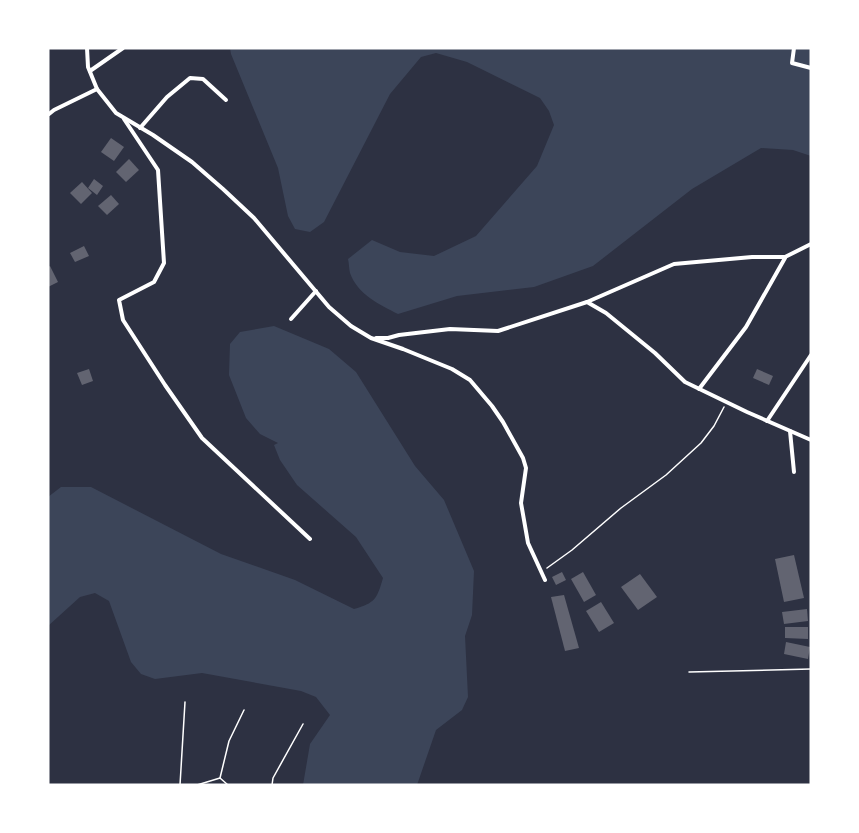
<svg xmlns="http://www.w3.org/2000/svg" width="859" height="833" font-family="Roboto,sans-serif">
  <rect width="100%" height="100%" fill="#2d3142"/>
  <!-- green -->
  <g fill="#3c4559">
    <path d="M230,48H811V156L793,150L761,148L692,189L593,266L534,287L457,296L398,314C379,304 358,295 350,273C349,269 349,263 348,259L372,240L400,252L434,256L476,236L537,166L554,125L549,111L540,98L467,62L436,53L421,57L390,94L324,222L310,232L295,229L288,216L278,168L231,54Z"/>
    <path d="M274,326L329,349L356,372L415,466L444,500L474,571L472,615L465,636L468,697L462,710L436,730L417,785H303L310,744L330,715L316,697L301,691L202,673L155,679L141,674L131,662L109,601L95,593L80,597L48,626V497L61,487H91L221,554L295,580L354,609C375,603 377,599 383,578L356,537L297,485L280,460L274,445L278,443L260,434L246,418L229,375L230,344L240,332Z"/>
  </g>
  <!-- building -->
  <g fill="#626471">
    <polygon points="111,138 124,147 114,161 101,152"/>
    <polygon points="129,159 139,170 126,182 116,172"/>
    <polygon points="94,179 103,186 97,195 88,188"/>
    <polygon points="82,182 92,193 81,204 70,193"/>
    <polygon points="111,195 119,204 107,215 98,206"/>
    <polygon points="84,246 89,256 75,262 70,253"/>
    <polygon points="50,266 58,282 48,287 48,267"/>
    <polygon points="89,369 93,381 82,385 77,373"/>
    <polygon points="757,369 773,376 769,385 753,378"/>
    <polygon points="794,555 804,598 784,602 775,559"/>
    <polygon points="562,572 566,580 556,585 552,577"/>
    <polygon points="583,572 596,595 584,602 571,579"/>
    <polygon points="640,574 657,597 638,610 621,587"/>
    <polygon points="564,595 579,648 565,651 551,597"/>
    <polygon points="601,602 614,623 599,632 586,611"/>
    <polygon points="807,609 808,621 784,624 782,612"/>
    <polygon points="785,627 808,627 808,639 785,638"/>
    <polygon points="786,642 810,647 808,659 784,654"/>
  </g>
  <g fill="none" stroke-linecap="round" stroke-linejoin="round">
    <!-- path -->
    <g stroke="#fff" stroke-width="1.5">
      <polyline points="547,568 572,550 621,508 666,475 701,443 714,426 724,407"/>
      <polyline points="689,672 811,669"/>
      <polyline points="220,778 229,741 244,710"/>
      <polyline points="180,785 185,702"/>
      <polyline points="197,785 220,778 228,785"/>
      <polyline points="272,785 273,778 303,724"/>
    </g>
    <!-- minor -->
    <g stroke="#fff" stroke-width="4">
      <polyline points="87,48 88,67 97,89 116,113 153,135 192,162 223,189 254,218 329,307 351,326 371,338 403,349 452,369 470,380 492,406 503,422 523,458 526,468 521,503 524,520 528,543 545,580"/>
      <polyline points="794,48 792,63 811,68"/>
      <polyline points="90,71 123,48"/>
      <polyline points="49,114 54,110 97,89"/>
      <polyline points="124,119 158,170 164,263 154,282 119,300 123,320 165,385 202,438 310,539"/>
      <polyline points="140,128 167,97 190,78 203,79 226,100"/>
      <polyline points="587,302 674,264 752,257 785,257 811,244"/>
      <polyline points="291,319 316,291"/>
      <polyline points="376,338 388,338 399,335 450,329 498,331 587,302 606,313 655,353 685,382 747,412 811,440"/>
      <polyline points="699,389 746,327 785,258"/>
      <polyline points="767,421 811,355"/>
      <polyline points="790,431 794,472"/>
    </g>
  </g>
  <!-- border -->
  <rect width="859" height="833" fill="none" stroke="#ffffff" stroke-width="99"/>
</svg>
